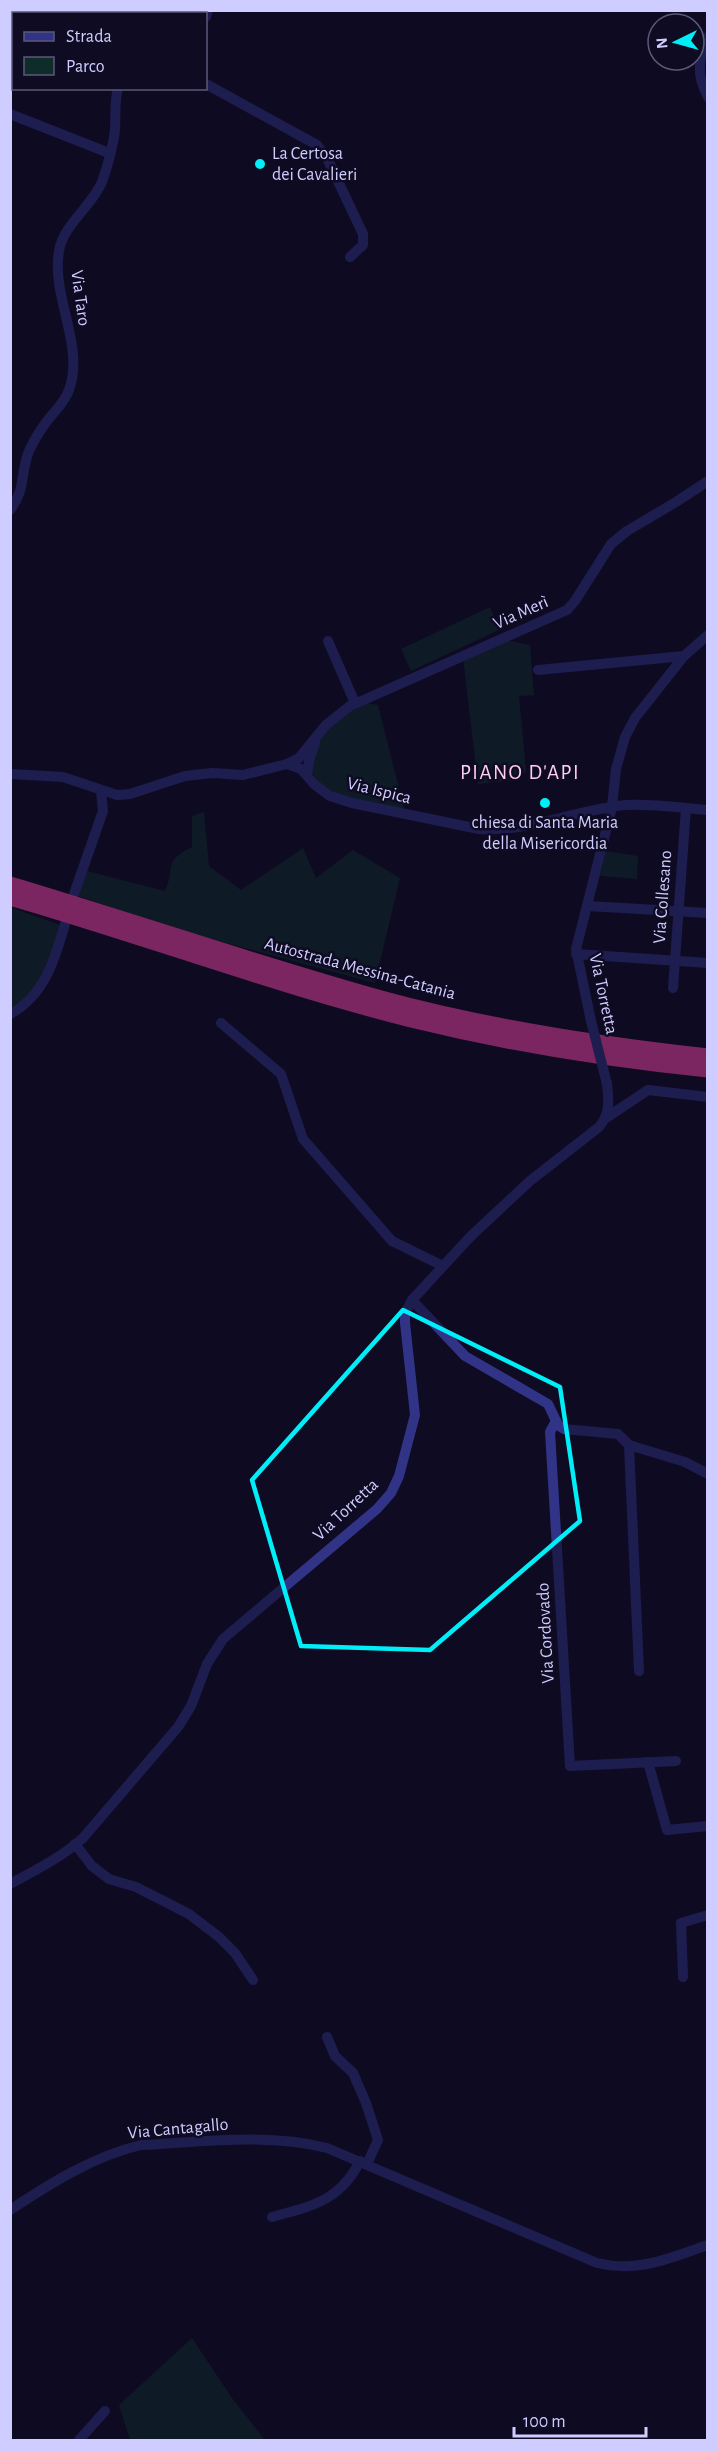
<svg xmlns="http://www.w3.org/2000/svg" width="718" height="2451" font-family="'Alegreya Sans',sans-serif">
  <rect width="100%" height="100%" fill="#0e0b22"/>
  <!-- green -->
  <g fill="#0e2d2a">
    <polygon points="490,607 499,630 411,671 401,649"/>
    <polygon points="506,640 530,645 534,695 519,696 526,771 515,780 478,784 463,658"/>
    <polygon points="366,703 378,705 405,812 339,796 318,782 312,772 312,762 321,737 334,721"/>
    <path d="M204,812L209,866L241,890L303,848L316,878L353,850L400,878L375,983L182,931L78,896L87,871L165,891C177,866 161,863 192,847V816Z"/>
    <polygon points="606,851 638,856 637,879 600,876"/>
    <path d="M10,907L60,925C51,956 41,992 10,1008Z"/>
    <polygon points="192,2338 232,2398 265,2440 130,2440 119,2405"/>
  </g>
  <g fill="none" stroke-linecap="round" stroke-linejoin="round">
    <!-- minor -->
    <g stroke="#313386" stroke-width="10">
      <polyline points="96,10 97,14"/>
      <polyline points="206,17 208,10"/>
      <path d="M708,37C698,59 696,75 708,97"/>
      <polyline points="206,84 317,145 327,158 363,234 363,245 350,257"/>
      <polyline points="10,114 109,153"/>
      <path d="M10,510C26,490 20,473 29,451C35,438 42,427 51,416C58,408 65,401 69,390C85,345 51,297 59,251C63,225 92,206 102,182C107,168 114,143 115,129C116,113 114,104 118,88"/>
      <polyline points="328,641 355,703"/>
      <polyline points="538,670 684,656"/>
      <polyline points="287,764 299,758 326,725 350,706 567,610 575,601 611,544 627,531 676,502 708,481"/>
      <path d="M10,774L63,777L117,795L130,794L185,776L212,773L243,775L287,764L301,769L315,785L330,796L352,803L479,829C529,832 575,810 625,805C651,803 681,808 708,810"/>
      <polyline points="307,775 309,761 315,743"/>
      <polyline points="74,894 103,811 101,791"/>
      <polyline points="588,906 708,913"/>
      <polyline points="576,954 708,963"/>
      <polyline points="673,988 686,808"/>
      <path d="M10,1014C45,995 55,959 65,924"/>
      <polyline points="591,1021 576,949 612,807 616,769 625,737 635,718 684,656 708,635"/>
      <polyline points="221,1023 281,1074 303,1139 392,1241 443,1266"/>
      <polyline points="606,1118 648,1090 708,1097"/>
      <polyline points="412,1300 465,1356 548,1404 558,1425 564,1429 618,1434 629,1445 685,1462 708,1474"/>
      <polyline points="556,1421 550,1432 570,1766 676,1761"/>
      <polyline points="629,1445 639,1671"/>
      <polyline points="648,1762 667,1830 708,1826"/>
      <polyline points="75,1844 92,1866 109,1879 136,1887 189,1914 219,1937 235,1953 253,1980"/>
      <path d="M10,1884C36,1870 62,1857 83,1838L178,1727L191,1706L207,1664L223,1639L377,1509L391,1493L399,1476L415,1415L405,1323V1313L412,1300L470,1237L530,1181L599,1127C610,1114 609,1101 607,1084"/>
      <polyline points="683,1977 681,1923 708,1915"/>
      <polyline points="327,2037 335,2056 353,2073 366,2103 378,2140 367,2164"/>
      <path d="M10,2210C51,2183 94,2156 141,2145C203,2142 267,2133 327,2148L597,2263C638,2273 669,2258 708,2245"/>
      <path d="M272,2217C312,2206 340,2201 360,2161"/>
      <polyline points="79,2440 105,2411"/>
    </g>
    <!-- highway -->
    <g stroke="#ff48ab" stroke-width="15">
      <path d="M10,884C134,921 256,963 381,998C487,1027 598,1044 708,1056"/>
      <path d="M10,898C145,937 276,986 411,1020C509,1044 608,1060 708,1070"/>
    </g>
    <!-- minor-bridge -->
    <polyline stroke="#313386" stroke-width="10" points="591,1021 607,1084"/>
  </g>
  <!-- marked area -->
  <path d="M0 0H718V2451H0ZM403,1310L560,1387L580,1521L430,1650L301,1646L252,1480Z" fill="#0e0b22" fill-opacity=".55" fill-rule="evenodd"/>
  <path fill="none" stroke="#00eef8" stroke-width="4.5" stroke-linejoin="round" d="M403,1310L560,1387L580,1521L430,1650L301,1646L252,1480Z"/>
  <!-- markers -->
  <g fill="#00eef8" stroke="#0e0b22" stroke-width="2">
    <circle cx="260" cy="164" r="6"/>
    <circle cx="545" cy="803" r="6"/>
  </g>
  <g text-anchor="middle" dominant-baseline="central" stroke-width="5" stroke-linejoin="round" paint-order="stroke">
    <!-- poi labels -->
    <g font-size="18" fill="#cfcdff" stroke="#0e0b22" text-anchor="start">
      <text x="272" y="154">La Certosa<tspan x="272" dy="21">dei Cavalieri</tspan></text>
      <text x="545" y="823" text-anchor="middle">chiesa di Santa Maria<tspan x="545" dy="21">della Misericordia</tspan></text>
    </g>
    <!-- street labels -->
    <g font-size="18" fill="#cfcdff" stroke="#0e0b22">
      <text transform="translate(80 298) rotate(82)">Via Taro</text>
      <text transform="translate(521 613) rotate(-24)">Via Merì</text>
      <text transform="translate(379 791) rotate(14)">Via Ispica</text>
      <text transform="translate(663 897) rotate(-86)">Via Collesano</text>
      <text transform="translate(360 969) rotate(15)">Autostrada Messina-Catania</text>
      <text transform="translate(603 994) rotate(78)">Via Torretta</text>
      <text transform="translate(346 1510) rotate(-43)">Via Torretta</text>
      <text transform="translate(546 1633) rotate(-93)">Via Cordovado</text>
      <text transform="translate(178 2129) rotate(-5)">Via Cantagallo</text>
    </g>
    <!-- quarter labels -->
    <g font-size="21" letter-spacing="1.5" fill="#ffcff0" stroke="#0e0b22">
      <text x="520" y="772">PIANO D'API</text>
    </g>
  </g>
  <!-- border -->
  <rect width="718" height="2451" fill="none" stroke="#cfcdff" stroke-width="24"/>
  <!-- legend -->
  <rect x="12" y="12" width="195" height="78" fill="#0e0b22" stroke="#5b597a" stroke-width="1.5"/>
  <rect x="24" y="32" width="30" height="9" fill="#313386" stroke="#5b597a" stroke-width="1.5"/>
  <text x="66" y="42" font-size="18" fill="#cfcdff">Strada</text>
  <rect x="24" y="57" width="30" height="18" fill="#0e2d2a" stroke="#5b597a" stroke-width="1.5"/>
  <text x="66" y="72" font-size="18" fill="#cfcdff">Parco</text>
  <!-- north arrow -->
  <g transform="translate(676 42) rotate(265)"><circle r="28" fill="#0e0b22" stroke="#5b597a" stroke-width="1.5"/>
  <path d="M0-4.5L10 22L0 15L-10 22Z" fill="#00eef8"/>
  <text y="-9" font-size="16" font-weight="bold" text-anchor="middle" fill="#cfcdff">N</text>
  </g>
  <!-- scale -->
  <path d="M514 2427v9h132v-9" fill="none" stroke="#cfcdff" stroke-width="3"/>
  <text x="523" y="2427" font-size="18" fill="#cfcdff" stroke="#0e0b22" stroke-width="4.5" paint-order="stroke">100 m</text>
</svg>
